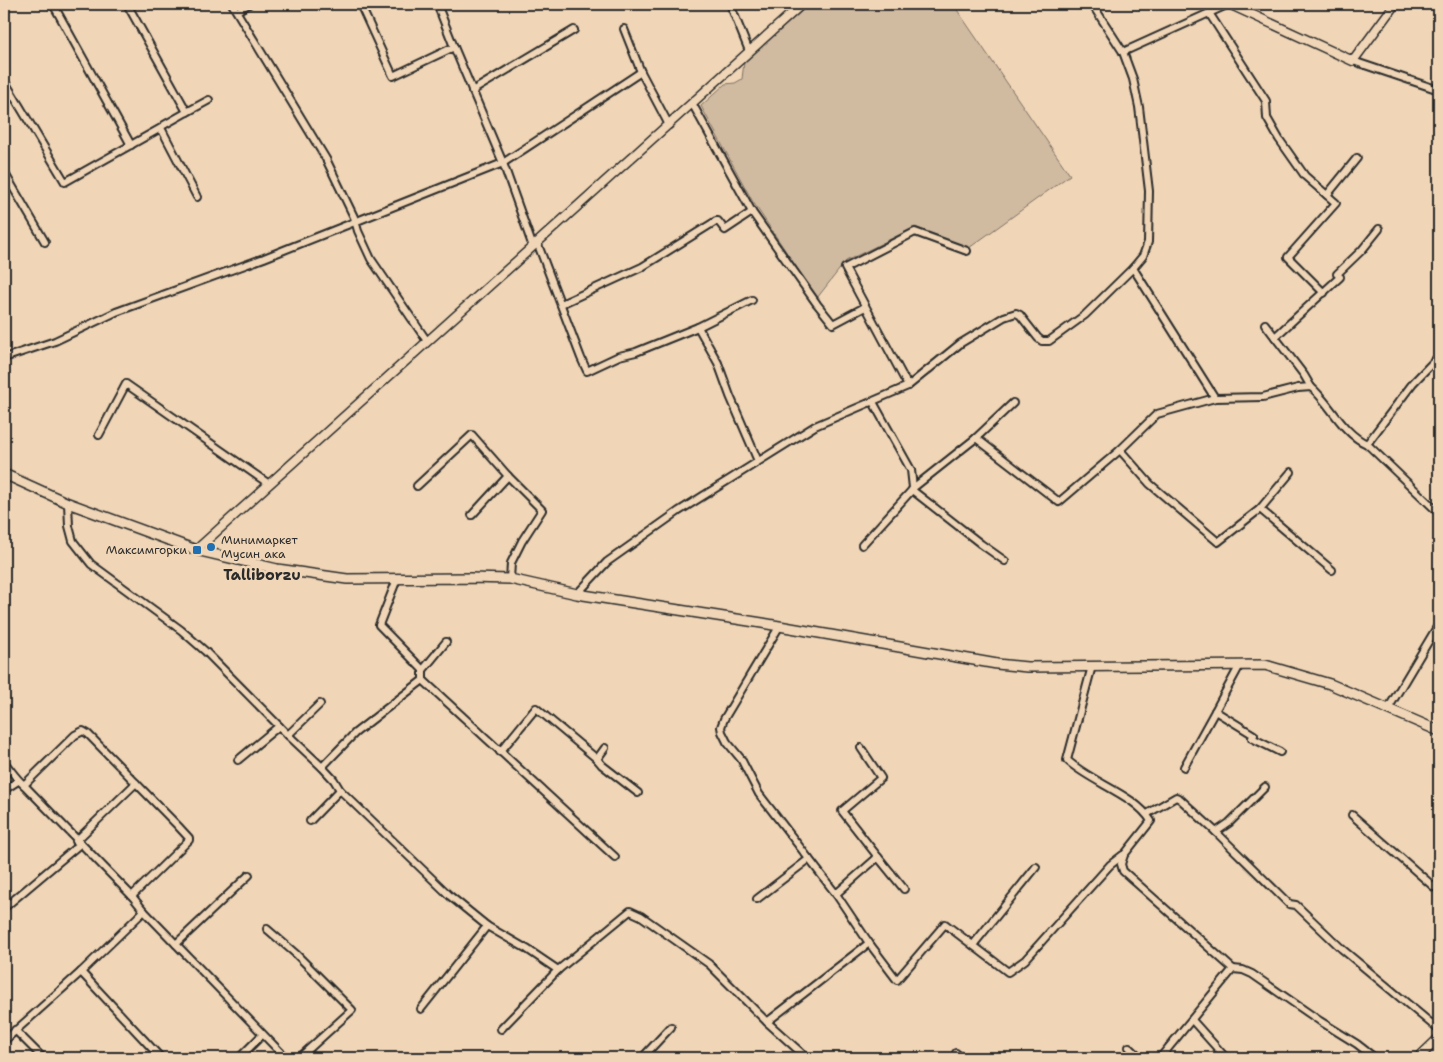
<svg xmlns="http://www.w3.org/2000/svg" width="1443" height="1062" font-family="'Shantell Sans',sans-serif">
  <rect width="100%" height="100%" fill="#f0d6b7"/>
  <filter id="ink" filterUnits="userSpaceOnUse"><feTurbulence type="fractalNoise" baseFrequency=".02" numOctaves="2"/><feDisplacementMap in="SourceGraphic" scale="10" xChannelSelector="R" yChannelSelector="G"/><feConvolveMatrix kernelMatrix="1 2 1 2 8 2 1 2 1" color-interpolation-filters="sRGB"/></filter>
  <g filter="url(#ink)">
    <!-- green -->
    <polygon fill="#d0baa0" stroke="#7e7266" points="810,4 953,4 1070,175 969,248 915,227 846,261 817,298 753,202 701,106 725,84 735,83 742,79 744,62"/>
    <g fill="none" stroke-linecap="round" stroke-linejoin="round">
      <defs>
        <g id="minor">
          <polyline points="53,4 131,145"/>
          <polyline points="127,4 187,112 164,125"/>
          <polyline points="232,4 326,159 354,217 358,231 371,259 427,341"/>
          <polyline points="360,4 393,76 454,47"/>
          <polyline points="437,4 454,47 503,163 533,247"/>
          <polyline points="730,4 749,51"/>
          <polyline points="1092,4 1123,52"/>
          <polyline points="237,11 249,4"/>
          <polyline points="1209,13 1266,101 1267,118 1279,139 1305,176 1336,203 1288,257 1324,293"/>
          <polyline points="624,29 641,72"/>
          <polyline points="1353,61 1439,90"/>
          <polyline points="4,80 65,182 161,128 197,197"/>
          <polyline points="472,91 574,30"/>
          <polyline points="692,103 752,212"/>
          <polyline points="187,112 209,100"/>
          <polyline points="4,172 45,242"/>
          <polyline points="1327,195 1357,158"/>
          <polyline points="537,242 581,358 587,371 619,356 636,352 698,327"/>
          <polyline points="1133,268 1215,398"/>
          <polyline points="752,300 698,327 718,363 730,396 758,461"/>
          <polyline points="561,304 642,267 716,221 718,221 725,230 752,212 817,304 833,324 865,307"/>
          <polyline points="1265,324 1304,375 1311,387"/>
          <polyline points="1275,337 1340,277 1337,274 1362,250 1379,229"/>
          <polyline points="4,358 55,341 116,312 264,258 503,163 641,72 669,125"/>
          <polyline points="908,386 845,268 915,232 967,251"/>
          <polyline points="873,402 911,470 913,488"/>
          <polyline points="99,435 126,384 269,484"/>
          <polyline points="976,438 1013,403"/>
          <polyline points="1367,444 1413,383 1439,356"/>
          <polyline points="417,486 472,435 508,476 542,510 522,541 511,563 510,579"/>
          <polyline points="68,503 69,526 73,541 91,564 181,630 205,651 288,735 322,767 334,780 340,790 450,896 487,926 527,949 558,970 630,911 641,916 709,964 767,1022 807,1058"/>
          <polyline points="1260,509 1291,472"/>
          <polyline points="472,515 508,476"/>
          <polyline points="862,545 912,490"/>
          <polyline points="1005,561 981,544 912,490 913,488 976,438 1059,502 1120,450"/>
          <path d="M1332,570L1260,509L1218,542L1150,484L1120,450L1157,414L1215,398L1263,397L1298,388L1311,387C1331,404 1342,433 1367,444L1439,513"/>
          <polyline points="397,579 379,625 423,670 423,680 615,857"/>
          <polyline points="577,594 607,562 679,511 815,426 908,386 961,343 1004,317 1016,313 1020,315 1038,338 1042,341 1049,341 1085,315 1133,268 1143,256 1148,242 1149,191 1139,107 1133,79 1123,52 1229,4"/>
          <polyline points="779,627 724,719 721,727 722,732 727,742 741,759 759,794 836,894"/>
          <polyline points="1240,665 1215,711 1254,735 1252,738 1280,752"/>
          <path d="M1092,666L1067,760C1090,782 1136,795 1151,821L1124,855L1121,864L1123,871L1233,969L1160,1058"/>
          <polyline points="423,670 446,642"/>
          <polyline points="1388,709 1437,627 1439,628"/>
          <polyline points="288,735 320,704"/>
          <polyline points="861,748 881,778 842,811 878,857"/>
          <polyline points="500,752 536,708 597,759 605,748"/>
          <polyline points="597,759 602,765 638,793"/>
          <polyline points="238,760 279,726"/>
          <path d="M4,762C11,770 16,779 24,785L132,896L144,911L286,1058"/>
          <polyline points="322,767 355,733 423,680"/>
          <polyline points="1184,767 1215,711"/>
          <polyline points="24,785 75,735 83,731 88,734 178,826 189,838 189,840 132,896"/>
          <polyline points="1265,787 1229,823 1216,832 1289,904 1296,905 1342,949 1439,1030"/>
          <polyline points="4,790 18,781"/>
          <polyline points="1147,814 1176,797 1180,799 1216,832"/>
          <polyline points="1352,815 1434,887 1439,888"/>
          <polyline points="310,821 340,790"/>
          <polyline points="76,841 136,783"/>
          <polyline points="757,899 809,859"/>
          <polyline points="4,908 80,844"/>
          <polyline points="267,929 296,954 352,1010 299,1058"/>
          <polyline points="869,943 836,894 878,857 904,889"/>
          <polyline points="176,944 249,875"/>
          <polyline points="973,945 1036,867"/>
          <polyline points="1233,969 1243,970 1252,974 1320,1021 1357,1044 1375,1058"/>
          <polyline points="81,972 161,1058"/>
          <polyline points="421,1009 487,926"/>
          <polyline points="1192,1020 1226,1058"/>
          <polyline points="767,1022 869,943 897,980 945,924 1008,972 1025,960 1110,865 1123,855"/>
          <polyline points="501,1029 558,970"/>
          <polyline points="15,1030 43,1058"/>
          <polyline points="4,1041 81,972 144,911"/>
          <polyline points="1129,1047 1141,1058"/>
          <polyline points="956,1053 962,1058"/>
          <polyline points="239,1058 262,1035"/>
          <polyline points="642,1058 671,1027"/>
        </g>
        <g id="tertiary">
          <polyline points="1229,4 1353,61 1395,4"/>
          <polyline points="196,550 802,4"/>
          <polyline points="1418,1058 1439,1038"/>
        </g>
        <polyline id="secondary" points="4,474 68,503 196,550 277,569 347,579 470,578 510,579 577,594 762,623 997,664 1027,667 1265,665 1330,684 1439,731"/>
      </defs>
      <!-- minor casing -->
      <use href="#minor" stroke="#2b2b2b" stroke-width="10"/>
      <!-- tertiary casing -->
      <use href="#tertiary" stroke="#2b2b2b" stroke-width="11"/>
      <!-- secondary casing -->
      <use href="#secondary" stroke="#2b2b2b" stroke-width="12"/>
      <!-- minor -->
      <use href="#minor" stroke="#f0d6b7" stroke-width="6"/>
      <!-- tertiary -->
      <use href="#tertiary" stroke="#f0d6b7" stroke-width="8"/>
      <!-- secondary -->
      <use href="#secondary" stroke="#f0d6b7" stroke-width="9"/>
    </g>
  </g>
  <!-- markers -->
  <g fill="#1f6fb2" stroke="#f0d6b7" stroke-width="2">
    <circle cx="211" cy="547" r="5"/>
    <rect x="192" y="545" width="10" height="10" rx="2.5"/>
  </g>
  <g text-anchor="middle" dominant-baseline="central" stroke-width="5" stroke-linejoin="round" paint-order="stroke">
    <!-- poi labels -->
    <g font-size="12" fill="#2b2b2b" stroke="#f0d6b7" text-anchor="start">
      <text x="221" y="540">Минимаркет<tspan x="221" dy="14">Мусин ака</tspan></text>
      <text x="187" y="550" text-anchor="end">Максимгорки</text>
    </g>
    <!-- quarter labels -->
    <g font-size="15" font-weight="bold" fill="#2b2b2b" stroke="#f0d6b7">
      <text x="262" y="575">Talliborzu</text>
    </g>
  </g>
  <!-- margin -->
  <rect width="1443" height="1062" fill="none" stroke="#f0d6b7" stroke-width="20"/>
  <rect x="10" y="10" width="1423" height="1042" fill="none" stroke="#2b2b2b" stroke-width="2" filter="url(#ink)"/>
</svg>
